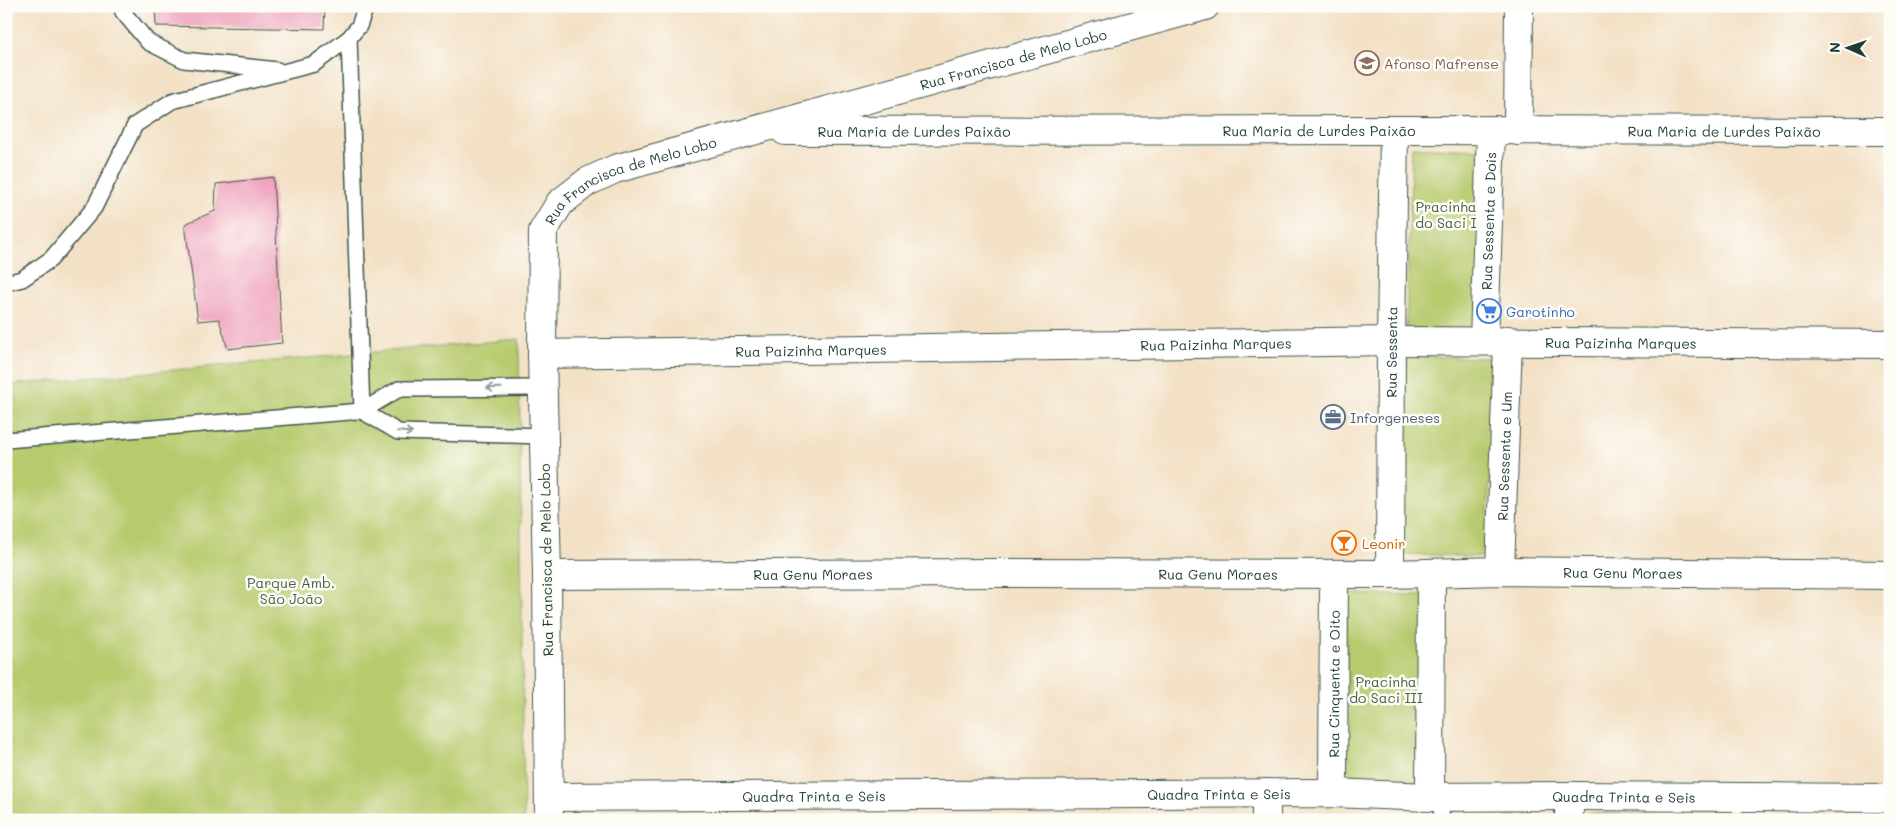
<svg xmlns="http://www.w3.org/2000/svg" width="1896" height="826" font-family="Mali,sans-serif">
  <rect width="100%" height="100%" fill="#fdfcf7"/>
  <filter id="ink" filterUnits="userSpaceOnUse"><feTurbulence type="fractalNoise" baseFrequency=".02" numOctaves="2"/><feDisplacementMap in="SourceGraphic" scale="10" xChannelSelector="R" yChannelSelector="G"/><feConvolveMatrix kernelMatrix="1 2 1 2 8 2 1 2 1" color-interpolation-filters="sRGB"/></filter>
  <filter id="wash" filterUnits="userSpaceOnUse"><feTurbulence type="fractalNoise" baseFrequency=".0096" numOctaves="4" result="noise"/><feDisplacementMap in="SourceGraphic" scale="20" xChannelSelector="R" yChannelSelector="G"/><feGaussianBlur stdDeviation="1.12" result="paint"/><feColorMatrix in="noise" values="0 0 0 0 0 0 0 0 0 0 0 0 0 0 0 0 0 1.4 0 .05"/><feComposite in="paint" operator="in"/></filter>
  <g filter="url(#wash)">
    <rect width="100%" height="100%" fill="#f3e1c6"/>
    <!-- green -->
    <g fill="#b7ca6d" stroke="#6b8450">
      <polygon points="1412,147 1484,150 1477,331 1406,329"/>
      <polygon points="519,339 524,820 6,820 6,385"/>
      <polygon points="1400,356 1495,358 1486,557 1397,554"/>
      <polygon points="1347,594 1427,595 1424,783 1345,782"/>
      <polygon points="1587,813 1828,820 1587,820"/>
    </g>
    <g id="blocks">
      <!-- building -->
      <g fill="#ee9eb9">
        <polygon points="155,6 325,6 324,29 156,26"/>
        <polygon points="273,177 282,343 228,349 219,319 198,321 185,224 215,211 216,184"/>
      </g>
    </g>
  </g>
  <g filter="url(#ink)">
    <use href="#blocks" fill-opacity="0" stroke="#3f564a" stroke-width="1"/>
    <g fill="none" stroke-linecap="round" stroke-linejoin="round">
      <defs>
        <g id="lane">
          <polyline points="121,6 123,12 148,42 184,60 277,70"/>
          <polyline points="349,38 362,411"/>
          <polyline points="6,283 22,279 51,259 94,208 135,125 172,101 314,64 349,38 359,26 366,6"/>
          <polyline points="362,411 398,432 544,436"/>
          <polyline points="6,440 362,411 399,389 543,388"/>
          <polyline points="1441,820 1442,797"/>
        </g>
        <g id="street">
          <path id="s1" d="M785,131L1394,130L1890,131"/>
          <polyline points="1518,131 1519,6"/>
          <path id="s2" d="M1484,341L1491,131"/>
          <path id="s3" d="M542,354L1391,341L1890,344"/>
          <path id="s4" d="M1500,571L1508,340"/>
          <path id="s5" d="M1390,574L1391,341L1394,130"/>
          <path id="s6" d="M547,575L999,573L1390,574L1500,571L1890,575"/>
          <path id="s7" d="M1333,793L1334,574"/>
          <path id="s8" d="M549,797L1333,793L1430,797L1569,796L1890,798"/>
          <polyline points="1430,797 1431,574"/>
          <path id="s9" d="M549,820L547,575L542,354L543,231L560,203L587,182L615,169L1205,6"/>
          <polyline points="1266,820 1266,793"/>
          <polyline points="1569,820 1569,796"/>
        </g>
      </defs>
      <!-- lane casing -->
      <use href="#lane" stroke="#3f564a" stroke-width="18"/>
      <!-- street casing -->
      <use href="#street" stroke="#3f564a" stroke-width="30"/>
      <!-- lane -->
      <use href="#lane" stroke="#fff" stroke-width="15"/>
      <!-- street -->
      <use href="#street" stroke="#fff" stroke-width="28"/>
    </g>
    <!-- one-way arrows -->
    <defs><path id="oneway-shaft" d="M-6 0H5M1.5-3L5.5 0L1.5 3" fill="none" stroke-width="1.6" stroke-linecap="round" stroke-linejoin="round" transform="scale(1.25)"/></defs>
    <g stroke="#8f9e9a">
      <use href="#oneway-shaft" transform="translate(494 388) rotate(179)"/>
      <use href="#oneway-shaft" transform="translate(405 432) rotate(5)"/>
    </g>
  </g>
  <!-- icons -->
  <defs>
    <symbol id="school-ring" viewBox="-11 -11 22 22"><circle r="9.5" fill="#fdfcf7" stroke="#8d6e63" stroke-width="1.5"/><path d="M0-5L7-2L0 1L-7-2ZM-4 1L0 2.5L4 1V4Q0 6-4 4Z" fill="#8d6e63"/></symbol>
    <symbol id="supermarket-ring" viewBox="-11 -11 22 22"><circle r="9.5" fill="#fdfcf7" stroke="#3f7fe0" stroke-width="1.5"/><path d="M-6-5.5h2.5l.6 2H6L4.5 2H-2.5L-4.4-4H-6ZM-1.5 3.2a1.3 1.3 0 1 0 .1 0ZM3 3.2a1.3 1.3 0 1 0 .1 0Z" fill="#3f7fe0"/></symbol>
    <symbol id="office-ring" viewBox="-11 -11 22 22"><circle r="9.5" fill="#fdfcf7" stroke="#5c6f8a" stroke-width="1.5"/><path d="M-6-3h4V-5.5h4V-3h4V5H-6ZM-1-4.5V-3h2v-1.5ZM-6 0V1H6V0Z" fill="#5c6f8a"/></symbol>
    <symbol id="bar-ring" viewBox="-11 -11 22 22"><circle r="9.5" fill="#fdfcf7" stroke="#e8710a" stroke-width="1.5"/><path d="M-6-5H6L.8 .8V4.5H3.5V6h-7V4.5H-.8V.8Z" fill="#e8710a"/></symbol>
  </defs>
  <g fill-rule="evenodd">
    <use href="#school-ring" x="1353" y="49" width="28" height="28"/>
    <use href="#supermarket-ring" x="1475" y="297" width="28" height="28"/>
    <use href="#office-ring" x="1319" y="403" width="28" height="28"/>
    <use href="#bar-ring" x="1330" y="529" width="28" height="28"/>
  </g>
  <g text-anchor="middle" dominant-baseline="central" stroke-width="5" stroke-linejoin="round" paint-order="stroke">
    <!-- street labels -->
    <g font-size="14" fill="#1f3d34" stroke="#fdfcf7">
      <text stroke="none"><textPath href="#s9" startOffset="1100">Rua Francisca de Melo Lobo</textPath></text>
      <text stroke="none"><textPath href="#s1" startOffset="534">Rua Maria de Lurdes Paixão</textPath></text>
      <text stroke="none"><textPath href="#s1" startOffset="129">Rua Maria de Lurdes Paixão</textPath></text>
      <text stroke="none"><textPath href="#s1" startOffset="939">Rua Maria de Lurdes Paixão</textPath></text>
      <text stroke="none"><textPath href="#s9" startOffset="695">Rua Francisca de Melo Lobo</textPath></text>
      <text stroke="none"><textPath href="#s2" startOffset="120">Rua Sessenta e Dois</textPath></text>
      <text stroke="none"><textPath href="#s3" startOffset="1079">Rua Paizinha Marques</textPath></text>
      <text stroke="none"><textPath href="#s3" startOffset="674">Rua Paizinha Marques</textPath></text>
      <text stroke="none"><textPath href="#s3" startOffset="269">Rua Paizinha Marques</textPath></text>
      <text stroke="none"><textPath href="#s5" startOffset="222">Rua Sessenta</textPath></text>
      <text stroke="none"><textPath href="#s4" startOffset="115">Rua Sessenta e Um</textPath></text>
      <text transform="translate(546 560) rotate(-91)">Rua Francisca de Melo Lobo</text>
      <text stroke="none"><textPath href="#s6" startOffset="1076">Rua Genu Moraes</textPath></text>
      <text stroke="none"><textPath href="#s6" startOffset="266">Rua Genu Moraes</textPath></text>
      <text stroke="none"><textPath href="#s6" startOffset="671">Rua Genu Moraes</textPath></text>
      <text stroke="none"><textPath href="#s7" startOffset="109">Rua Cinquenta e Oito</textPath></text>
      <text stroke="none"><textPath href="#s8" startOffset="670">Quadra Trinta e Seis</textPath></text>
      <text stroke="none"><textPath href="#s8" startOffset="265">Quadra Trinta e Seis</textPath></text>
      <text stroke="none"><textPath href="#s8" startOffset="1075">Quadra Trinta e Seis</textPath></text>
    </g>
    <!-- education labels -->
    <g font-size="14" fill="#785e54" stroke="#fdfcf7" text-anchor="start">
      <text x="1384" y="63">Afonso Mafrense</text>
    </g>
    <!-- park labels -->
    <g font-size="14" fill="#456042" stroke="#fdfcf7">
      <text x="1446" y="206">Pracinha<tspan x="1446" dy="16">do Saci I</tspan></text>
      <text x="291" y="582">Parque Amb.<tspan x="291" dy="16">São João</tspan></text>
      <text x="1386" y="681">Pracinha<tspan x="1386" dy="16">do Saci III</tspan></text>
    </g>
    <!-- shop labels -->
    <g font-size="14" fill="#366cbe" stroke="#fdfcf7" text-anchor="start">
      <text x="1506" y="311">Garotinho</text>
    </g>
    <!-- service labels -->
    <g font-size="14" fill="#4e5e75" stroke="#fdfcf7" text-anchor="start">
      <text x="1350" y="417">Inforgeneses</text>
    </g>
    <!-- food labels -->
    <g font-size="14" fill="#c56008" stroke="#fdfcf7" text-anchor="start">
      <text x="1362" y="543">Leonir</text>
    </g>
  </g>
  <!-- margin -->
  <rect width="1896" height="826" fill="none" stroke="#fdfcf7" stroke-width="25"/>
  <!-- north arrow -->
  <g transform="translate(1848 48) rotate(272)" stroke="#fdfcf7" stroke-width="4" paint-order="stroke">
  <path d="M0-4L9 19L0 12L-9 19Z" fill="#1f3d34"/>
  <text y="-8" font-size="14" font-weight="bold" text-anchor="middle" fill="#1f3d34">N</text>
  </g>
</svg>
